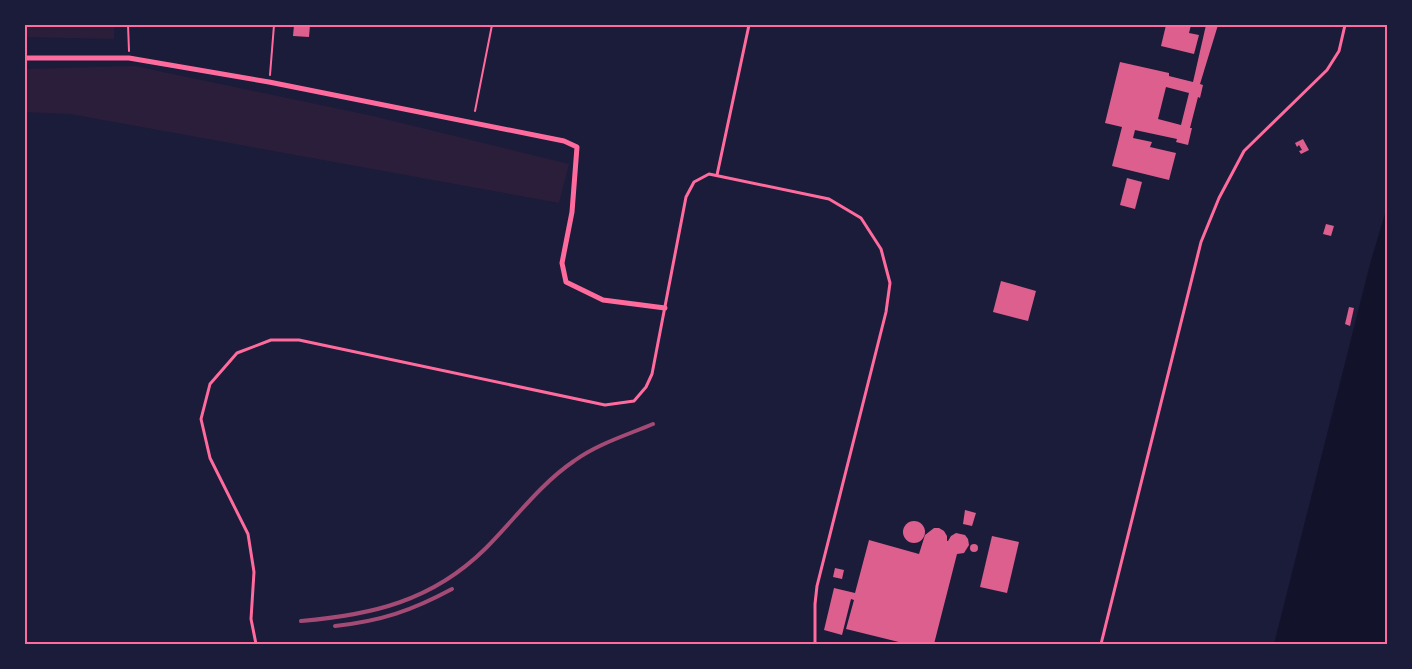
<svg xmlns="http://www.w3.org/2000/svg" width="1412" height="669" font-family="'Source Serif 4',serif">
  <rect width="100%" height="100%" fill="#1b1b3a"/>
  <!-- green -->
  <g fill="#2a1e3b">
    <polygon points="25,25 114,25 114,39 25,37"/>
    <polygon points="135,66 373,116 569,164 559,203 70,114 25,112 25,69"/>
  </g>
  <!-- water -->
  <polygon fill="#12122b" points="1387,207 1387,644 1274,644 1370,264"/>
  <!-- building -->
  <g fill="#dd5f8e" fill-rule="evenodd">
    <polygon points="294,25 310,25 309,37 293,36"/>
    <polygon points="1166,25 1191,25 1189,33 1199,35 1194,54 1161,46"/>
    <path d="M1206,25H1218L1200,84L1203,85L1200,98L1198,97L1190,128H1192L1188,145L1176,142L1177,139L1135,130L1133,138L1152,142L1150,147L1176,153L1169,180L1112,166L1122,127L1105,123L1120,62L1169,73V76L1193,82ZM1166,87L1189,93L1181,125L1158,119Z"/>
    <polygon points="1303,139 1309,150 1301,154 1299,151 1302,150 1299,145 1297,147 1295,143"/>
    <polygon points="1127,178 1142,182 1135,209 1120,205"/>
    <polygon points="1326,224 1334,226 1331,236 1323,234"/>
    <polygon points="1001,281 1036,291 1028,321 993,312"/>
    <polygon points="1349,307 1354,308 1350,326 1345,324"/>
    <polygon points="965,510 976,513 972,526 963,524"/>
    <circle cx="914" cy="532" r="11"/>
    <polygon points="934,528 939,528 944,531 947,536 947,541 948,541 951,536 956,533 965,535 968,539 969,545 964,553 957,554 934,644 907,644 846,629 854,600 851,599 842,635 824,630 834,588 855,593 869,540 919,554 925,535"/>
    <polygon points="992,536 1019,542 1007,593 980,587"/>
    <circle cx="974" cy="548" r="4"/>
    <polygon points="835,568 844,570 842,579 833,577"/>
  </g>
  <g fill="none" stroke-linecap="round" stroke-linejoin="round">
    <!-- path -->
    <g stroke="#ff6b9d" stroke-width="2">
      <polyline points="128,25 129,51"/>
      <polyline points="270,75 274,25"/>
      <polyline points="475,111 492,25"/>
    </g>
    <!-- service -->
    <g stroke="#ff6b9d" stroke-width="3">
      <polyline points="717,175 749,25"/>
      <polyline points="256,644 251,619 254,572 248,534 210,458 201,419 210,384 237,353 271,340 299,340 605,405 634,401 646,387 652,374 686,197 694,182 709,174 829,199 861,218 881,249 890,283 886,312 817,586 815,604 815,644"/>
      <polyline points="1101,644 1201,242 1219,198 1244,151 1327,70 1339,51 1345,25"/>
    </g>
    <!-- minor -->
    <polyline stroke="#ff6b9d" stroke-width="5" points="25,58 129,58 269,82 564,141 577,147 572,212 562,263 566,282 603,300 665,308"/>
    <!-- rail -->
    <g stroke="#a44b75" stroke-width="4">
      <path d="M301,621C372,615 432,601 485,549C515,519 539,485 574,461C597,444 627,435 653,424"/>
      <path d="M335,626C381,621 411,611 452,589"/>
    </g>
  </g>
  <!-- border -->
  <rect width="1412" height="669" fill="none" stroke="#1b1b3a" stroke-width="52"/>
  <rect x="26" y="26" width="1360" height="617" fill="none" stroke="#ff6b9d" stroke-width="2"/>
</svg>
